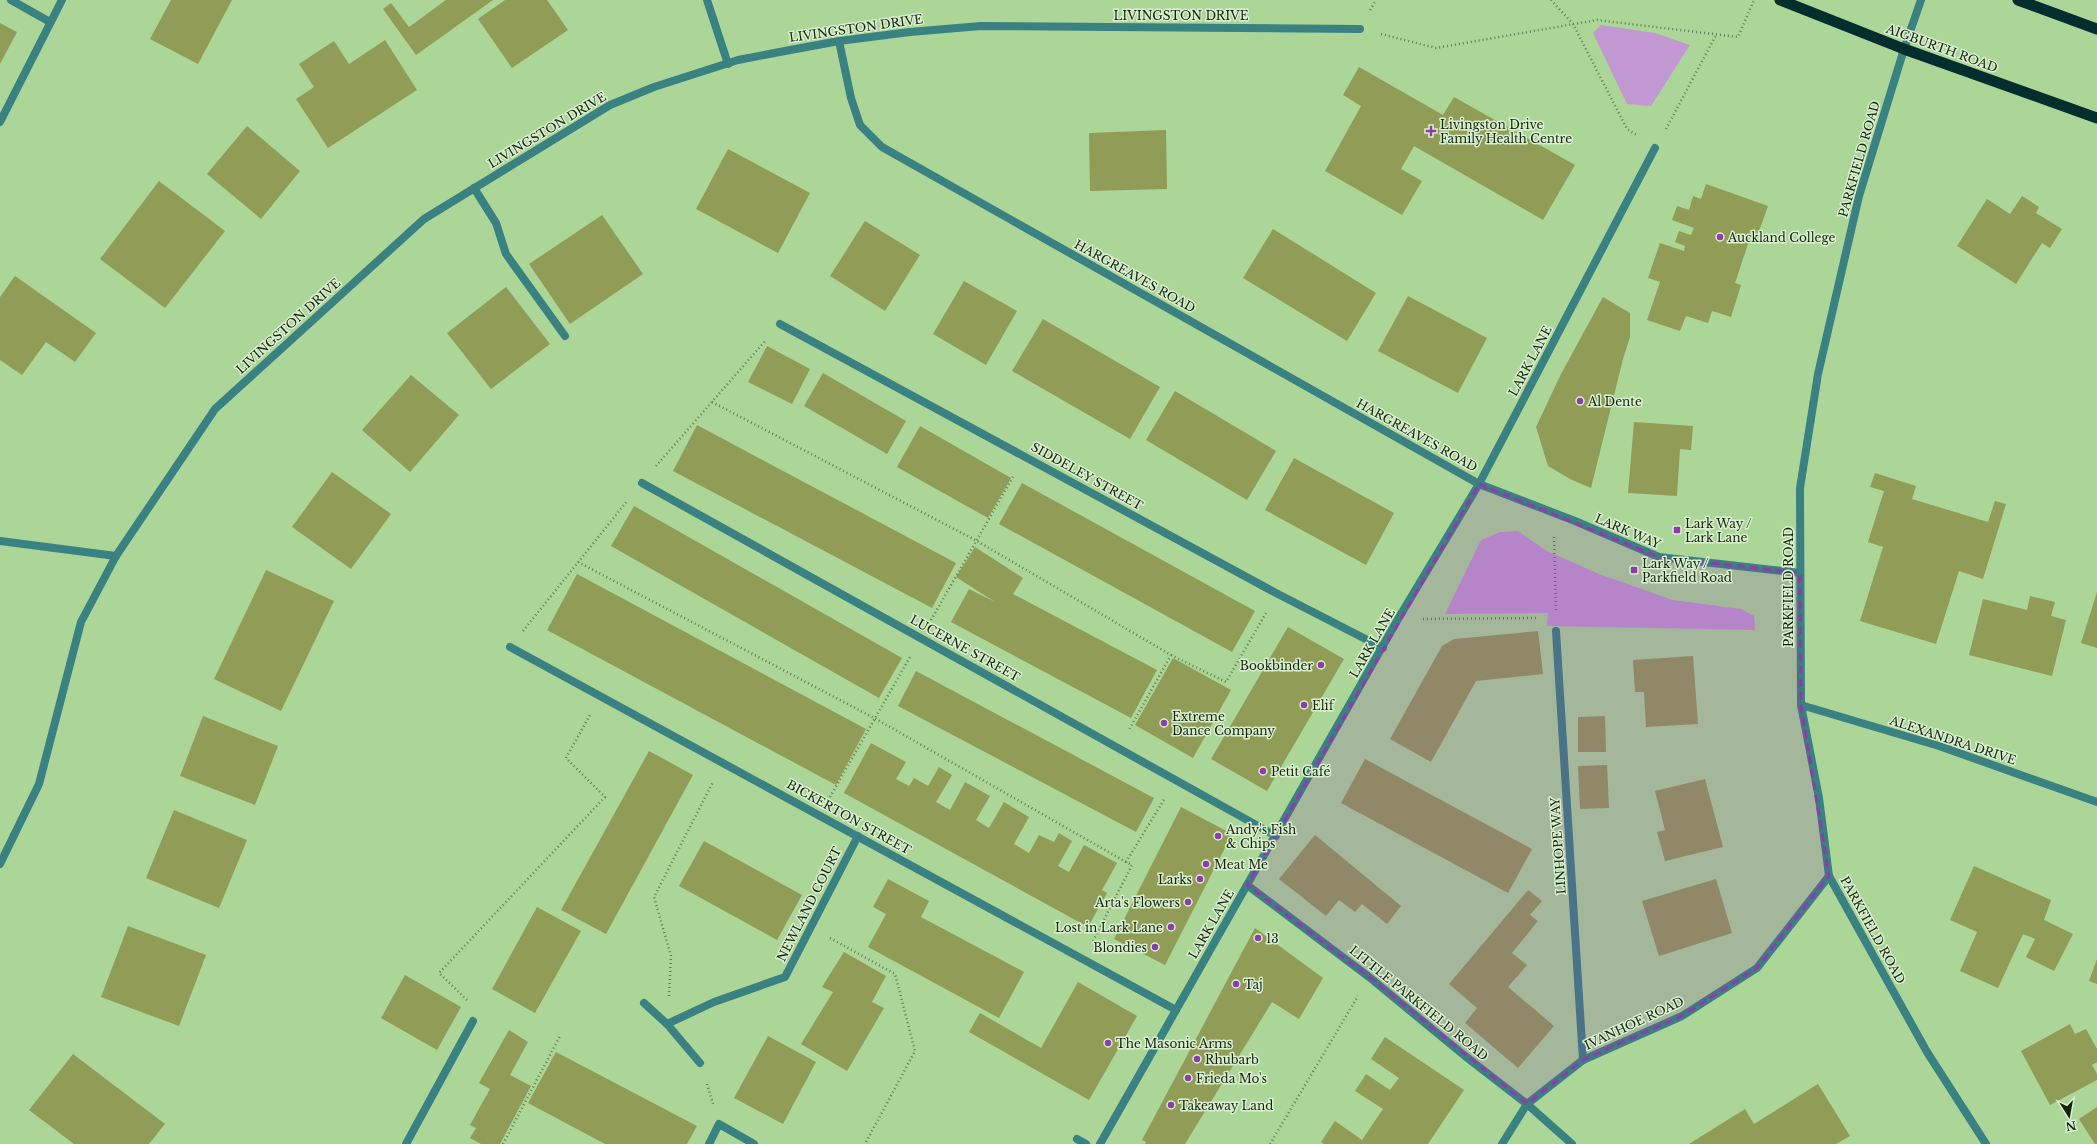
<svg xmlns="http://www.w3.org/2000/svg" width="2097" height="1144" font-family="'Libre Baskerville',serif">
  <rect width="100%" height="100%" fill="#abd698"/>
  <!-- green -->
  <g fill="#c198d1">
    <polygon points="1601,25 1655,33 1690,45 1651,106 1627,104 1593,33"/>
    <polygon points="1518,531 1547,551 1599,574 1673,600 1741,609 1754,616 1755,630 1547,626 1548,613 1445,614 1481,540 1500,532"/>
  </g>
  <!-- building -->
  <g fill="#919c56">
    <polygon points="171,0 232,0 198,64 150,39"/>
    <polygon points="446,0 493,0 416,55 383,9 391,3 409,27"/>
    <polygon points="505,0 547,0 568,30 512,68 478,19"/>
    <polygon points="0,23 17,32 0,64"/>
    <polygon points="385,40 417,90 328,148 296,99 314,87 299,64 334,41 349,64"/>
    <polygon points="1359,67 1443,115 1454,97 1575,165 1543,220 1414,146 1401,169 1422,181 1402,215 1325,171 1361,106 1343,95"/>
    <polygon points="247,126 300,171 261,219 207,174"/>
    <polygon points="1166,130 1167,189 1090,191 1089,133"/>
    <polygon points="728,149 810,193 778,253 696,209"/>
    <polygon points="159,181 225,231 165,308 100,259"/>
    <polygon points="1706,184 1768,206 1757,237 1751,235 1735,283 1741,285 1731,317 1712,311 1708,323 1686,316 1680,331 1647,320 1660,282 1648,278 1660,243 1684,251 1685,246 1675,242 1679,231 1691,235 1694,228 1672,220 1677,206 1689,210 1693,196 1701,199"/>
    <polygon points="2022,196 2039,207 2036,213 2062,229 2050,248 2042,243 2016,284 1957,246 1987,199 2010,214"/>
    <polygon points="602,215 643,274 570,324 529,264"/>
    <polygon points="865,221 920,255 885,311 830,276"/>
    <polygon points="1273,229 1376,293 1347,341 1243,278"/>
    <polygon points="15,276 96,333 75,362 46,342 22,375 0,360 0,297"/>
    <polygon points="964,281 1017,311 986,365 933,334"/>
    <polygon points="506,287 550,344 491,389 447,333"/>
    <polygon points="1408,296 1487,338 1458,393 1378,351"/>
    <polygon points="1603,297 1630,313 1630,337 1623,359 1591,488 1572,480 1548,466 1536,427 1561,374"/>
    <polygon points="1043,319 1160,387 1130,439 1012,371"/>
    <polygon points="767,346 810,369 792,404 748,382"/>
    <polygon points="823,373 906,421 887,454 804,406"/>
    <polygon points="411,375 459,415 410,472 362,430"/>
    <polygon points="1175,391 1276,451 1247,500 1146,440"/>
    <polygon points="1634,422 1693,426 1691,450 1680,449 1677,496 1628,493"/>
    <polygon points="697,425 956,563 932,608 673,471"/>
    <polygon points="920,426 1011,478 988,518 897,467"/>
    <polygon points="1294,458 1394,513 1366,565 1265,510"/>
    <polygon points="332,472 391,514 351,569 292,527"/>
    <polygon points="1875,473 1916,486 1912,499 1988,522 1995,501 2006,504 1983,579 1959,571 1936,644 1860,621 1883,547 1868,542 1884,491 1870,487"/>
    <polygon points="1022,483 1255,611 1232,652 999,524"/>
    <polygon points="634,506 902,658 879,698 611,546"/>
    <polygon points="975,547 1023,578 1013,594 1157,670 1131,718 951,622 969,589 995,602 956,577"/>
    <polygon points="266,570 334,601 281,711 214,679"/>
    <polygon points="577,574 866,729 836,785 547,630"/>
    <polygon points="2097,592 2097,648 2081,643"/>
    <polygon points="2030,596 2055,602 2051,616 2066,620 2052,676 1969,655 1983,599 2027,610"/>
    <polygon points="1288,627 1344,659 1267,791 1211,759"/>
    <polygon points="1538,631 1543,674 1476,681 1431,762 1390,739 1442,646 1454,639"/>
    <polygon points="1693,656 1698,724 1646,727 1644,692 1635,692 1633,660"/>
    <polygon points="1173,658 1231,690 1193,758 1135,725"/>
    <polygon points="916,671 1154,798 1136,832 898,706"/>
    <polygon points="203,716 278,746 255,805 180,776"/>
    <polygon points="1605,716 1606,752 1578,752 1578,717"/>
    <polygon points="871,743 906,762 896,779 909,786 914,778 928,786 939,767 952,775 936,802 950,810 965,782 990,796 976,820 989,828 1004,802 1029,817 1014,844 1029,853 1039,835 1054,842 1059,833 1072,841 1058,866 1069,872 1084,845 1117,863 1102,890 1107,893 1088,927 844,793"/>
    <polygon points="649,751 693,775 606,934 561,910"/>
    <polygon points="1365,759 1532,849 1508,893 1341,803"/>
    <polygon points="1607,765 1609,808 1580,809 1578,766"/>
    <polygon points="1705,779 1723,847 1665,861 1657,832 1665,830 1655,791"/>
    <polygon points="1181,807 1232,834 1165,965 1114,939"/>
    <polygon points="174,810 247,840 219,908 146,878"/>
    <polygon points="1315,835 1401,906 1387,924 1362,904 1355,912 1339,900 1326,916 1279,879"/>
    <polygon points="704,841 802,895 777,940 679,886"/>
    <polygon points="1974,866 2051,900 2044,920 2073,934 2054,971 2026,957 2035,939 2023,934 1998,988 1960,971 1977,932 1950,920"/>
    <polygon points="888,879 929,901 921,917 1024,972 999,1018 868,947 886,914 873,907"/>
    <polygon points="1716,879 1732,933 1659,956 1642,901"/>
    <polygon points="1528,890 1542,901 1530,915 1538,921 1512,953 1527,965 1508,987 1554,1026 1518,1068 1465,1023 1477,1008 1449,984"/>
    <polygon points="537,907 581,931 535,1013 492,989"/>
    <polygon points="128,926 206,955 179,1026 101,997"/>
    <polygon points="1255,928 1323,978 1299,1019 1272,1002 1185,1144 1145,1144 1146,1142 1142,1140"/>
    <polygon points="844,952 886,976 872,1002 884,1008 847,1071 801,1044 833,992 822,987"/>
    <polygon points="2097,959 2097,984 2089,981"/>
    <polygon points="405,975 461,1007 437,1050 381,1018"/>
    <polygon points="1078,982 1137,1016 1089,1100 969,1032 980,1013 1041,1048"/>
    <polygon points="2070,1024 2075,1034 2086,1029 2097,1049 2097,1062 2092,1065 2097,1074 2097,1080 2050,1105 2021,1051"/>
    <polygon points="509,1030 528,1042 510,1075 531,1086 500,1144 481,1144 470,1138 476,1128 470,1125 490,1089 479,1083"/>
    <polygon points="768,1036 816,1062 783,1124 734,1098"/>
    <polygon points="1385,1037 1464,1090 1428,1144 1324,1144 1321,1142 1335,1121 1362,1140 1383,1109 1355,1091 1366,1074 1390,1090 1399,1078 1371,1059"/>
    <polygon points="556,1052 697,1126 687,1144 605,1144 528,1103"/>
    <polygon points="73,1054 165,1124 149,1144 74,1144 29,1110"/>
    <polygon points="1818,1084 1850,1136 1836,1144 1689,1144 1745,1109 1754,1124"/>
    <polygon points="2097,1107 2097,1144 2095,1144 2079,1119"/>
  </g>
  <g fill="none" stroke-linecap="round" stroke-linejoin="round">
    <!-- path -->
    <g stroke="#5e7b51" stroke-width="2.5" stroke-dasharray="1 3" stroke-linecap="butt">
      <polyline points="1551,0 1573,24 1627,129 1638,136"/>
      <polyline points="1370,10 1376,0"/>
      <polyline points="1381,34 1436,48 1597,20 1738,37 1754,0"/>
      <polyline points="1666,129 1716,35"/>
      <polyline points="712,402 977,541 1171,655 1129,730"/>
      <polyline points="656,466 766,340"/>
      <polyline points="1554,537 1556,610"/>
      <polyline points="578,562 876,719 1126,862"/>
      <polyline points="1423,619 1538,618"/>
      <polyline points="931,620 1014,475"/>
      <polyline points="523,631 628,500"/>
      <polyline points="1171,655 1226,682 1266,613"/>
      <polyline points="830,797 910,657"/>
      <polyline points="830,938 895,974 915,1051 865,1144"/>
      <polyline points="1093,941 1132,865 1126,862 1165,798"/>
      <polyline points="669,996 671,956 654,897 713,782"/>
      <polyline points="467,1000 439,973 605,797 566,758 590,715"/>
      <polyline points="707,1084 713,1104"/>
      <polyline points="503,1144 560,1036"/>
      <polyline points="1270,1144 1358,996"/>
    </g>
    <!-- service -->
    <g stroke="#3a8182" stroke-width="8">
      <polyline points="707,0 728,64"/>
      <polyline points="474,188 496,223 506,254 565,336"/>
      <polyline points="1077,1139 1086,1144"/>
    </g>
    <!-- minor -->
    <g stroke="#3a8182" stroke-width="8">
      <polyline points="11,0 50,22"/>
      <polyline points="1921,0 1904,49 1859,196 1818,374 1800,488 1801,705 1819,798 1829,876 1927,1052 1986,1144"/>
      <polyline points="839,41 851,98 860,125 882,147 1479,484 1575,521 1659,557 1800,573"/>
      <polyline points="0,122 62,0"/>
      <polyline points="780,324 1276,593 1383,648"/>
      <polyline points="642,483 1276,836"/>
      <polyline points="0,541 116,556"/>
      <polyline points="1556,631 1583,1060"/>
      <polyline points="510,647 1176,1010"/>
      <polyline points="1801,705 1939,746 2097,802"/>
      <polyline points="0,864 39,784 81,622 116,556 215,409 424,219 610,105 654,87 738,60 785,51 839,41 910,32 981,26 1360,29"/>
      <polyline points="1247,885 1369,977 1465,1056 1527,1104 1572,1144"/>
      <polyline points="644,1003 667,1024 700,1063"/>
      <polyline points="667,1024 714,1002 785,977 858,836"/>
      <polyline points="406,1144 473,1021"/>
      <polyline points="709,1144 719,1124 754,1144"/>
      <polyline points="1100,1144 1398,619 1479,484 1655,148"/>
      <polyline points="1502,1144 1527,1104 1583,1060 1682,1016 1757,968 1829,876"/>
    </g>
    <!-- trunk -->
    <g stroke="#042e2e" stroke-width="11">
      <polyline points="1780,0 1904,49 2097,118"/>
      <polyline points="2018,0 2097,29"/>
    </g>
  </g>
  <!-- marked area -->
  <path fill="#8e3cab" fill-opacity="0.2" stroke="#8e3cab" stroke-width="3" stroke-dasharray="8 5" stroke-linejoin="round" d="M1479,484L1659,557L1800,573L1801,705L1829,876L1757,968L1682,1016L1583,1060L1527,1104L1369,977L1247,885Z"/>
  <!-- markers -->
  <g fill="#8e3cab" stroke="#daf0d0" stroke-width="1.5">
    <path d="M1429 125h4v4h4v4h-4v4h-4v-4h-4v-4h4z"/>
    <circle cx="1720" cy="237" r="4"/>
    <circle cx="1580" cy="401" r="4"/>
    <rect x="1673" y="526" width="8" height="8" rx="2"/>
    <rect x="1630" y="566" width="8" height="8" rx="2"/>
    <circle cx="1321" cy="665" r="4"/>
    <circle cx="1304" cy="705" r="4"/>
    <circle cx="1164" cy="723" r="4"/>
    <circle cx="1263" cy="771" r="4"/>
    <circle cx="1218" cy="836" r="4"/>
    <circle cx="1206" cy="864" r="4"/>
    <circle cx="1200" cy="879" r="4"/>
    <circle cx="1188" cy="902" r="4"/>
    <circle cx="1171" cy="927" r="4"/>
    <circle cx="1258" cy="938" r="4"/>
    <circle cx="1155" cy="947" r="4"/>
    <circle cx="1236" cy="984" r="4"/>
    <circle cx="1108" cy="1043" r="4"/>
    <circle cx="1197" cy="1059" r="4"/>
    <circle cx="1188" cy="1078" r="4"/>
    <circle cx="1171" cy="1105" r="4"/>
  </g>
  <g text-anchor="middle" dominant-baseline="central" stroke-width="3" stroke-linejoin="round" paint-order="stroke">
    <!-- street labels -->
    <g font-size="12" fill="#14240c" stroke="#daf0d0">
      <text x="1181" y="15">LIVINGSTON DRIVE</text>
      <text transform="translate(856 28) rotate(-8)">LIVINGSTON DRIVE</text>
      <text transform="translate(1942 48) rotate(20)">AIGBURTH ROAD</text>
      <text transform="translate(547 130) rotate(-31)">LIVINGSTON DRIVE</text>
      <text transform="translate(1859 159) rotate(-74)">PARKFIELD ROAD</text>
      <text transform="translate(1135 276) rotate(29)">HARGREAVES ROAD</text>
      <text transform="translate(288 326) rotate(-42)">LIVINGSTON DRIVE</text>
      <text transform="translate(1530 361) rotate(-62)">LARK LANE</text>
      <text transform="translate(1417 435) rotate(29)">HARGREAVES ROAD</text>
      <text transform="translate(1087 476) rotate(29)">SIDDELEY STREET</text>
      <text transform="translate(1628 531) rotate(23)">LARK WAY</text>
      <text transform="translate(1788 587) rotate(-90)">PARKFIELD ROAD</text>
      <text transform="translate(1372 643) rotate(-60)">LARK LANE</text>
      <text transform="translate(965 648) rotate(29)">LUCERNE STREET</text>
      <text transform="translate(1953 740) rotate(18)">ALEXANDRA DRIVE</text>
      <text transform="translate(849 817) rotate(29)">BICKERTON STREET</text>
      <text transform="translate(1558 846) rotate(-94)">LINHOPE WAY</text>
      <text transform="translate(809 904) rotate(-63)">NEWLAND COURT</text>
      <text transform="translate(1211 924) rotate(-60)">LARK LANE</text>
      <text transform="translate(1873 930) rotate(61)">PARKFIELD ROAD</text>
      <text transform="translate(1419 1003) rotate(39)">LITTLE PARKFIELD ROAD</text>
      <text transform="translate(1634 1023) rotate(-25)">IVANHOE ROAD</text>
    </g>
    <!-- poi labels -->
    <g font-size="12" fill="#14240c" stroke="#daf0d0" text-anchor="start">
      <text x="1440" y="124">Livingston Drive<tspan x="1440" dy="14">Family Health Centre</tspan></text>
      <text x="1728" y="237">Auckland College</text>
      <text x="1588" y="401">Al Dente</text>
      <text x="1685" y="523">Lark Way /<tspan x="1685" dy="14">Lark Lane</tspan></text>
      <text x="1642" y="563">Lark Way /<tspan x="1642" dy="14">Parkfield Road</tspan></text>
      <text x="1313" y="665" text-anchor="end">Bookbinder</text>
      <text x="1312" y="705">Elif</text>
      <text x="1172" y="716">Extreme<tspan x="1172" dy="14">Dance Company</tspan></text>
      <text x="1271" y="771">Petit Café</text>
      <text x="1226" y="829">Andy's Fish<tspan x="1226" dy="14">&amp; Chips</tspan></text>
      <text x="1214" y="864">Meat Me</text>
      <text x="1192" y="879" text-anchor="end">Larks</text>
      <text x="1180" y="902" text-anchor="end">Arta's Flowers</text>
      <text x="1163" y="927" text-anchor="end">Lost in Lark Lane</text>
      <text x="1266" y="938">13</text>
      <text x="1147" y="947" text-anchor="end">Blondies</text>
      <text x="1244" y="984">Taj</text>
      <text x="1116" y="1043">The Masonic Arms</text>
      <text x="1205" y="1059">Rhubarb</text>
      <text x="1196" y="1078">Frieda Mo's</text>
      <text x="1179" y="1105">Takeaway Land</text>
    </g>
  </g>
  <!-- north arrow -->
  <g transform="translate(2069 1116) rotate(169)" stroke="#daf0d0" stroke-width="3" paint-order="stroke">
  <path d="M0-3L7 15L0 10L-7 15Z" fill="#14240c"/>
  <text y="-6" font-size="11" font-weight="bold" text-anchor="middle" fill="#14240c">N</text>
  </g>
</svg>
